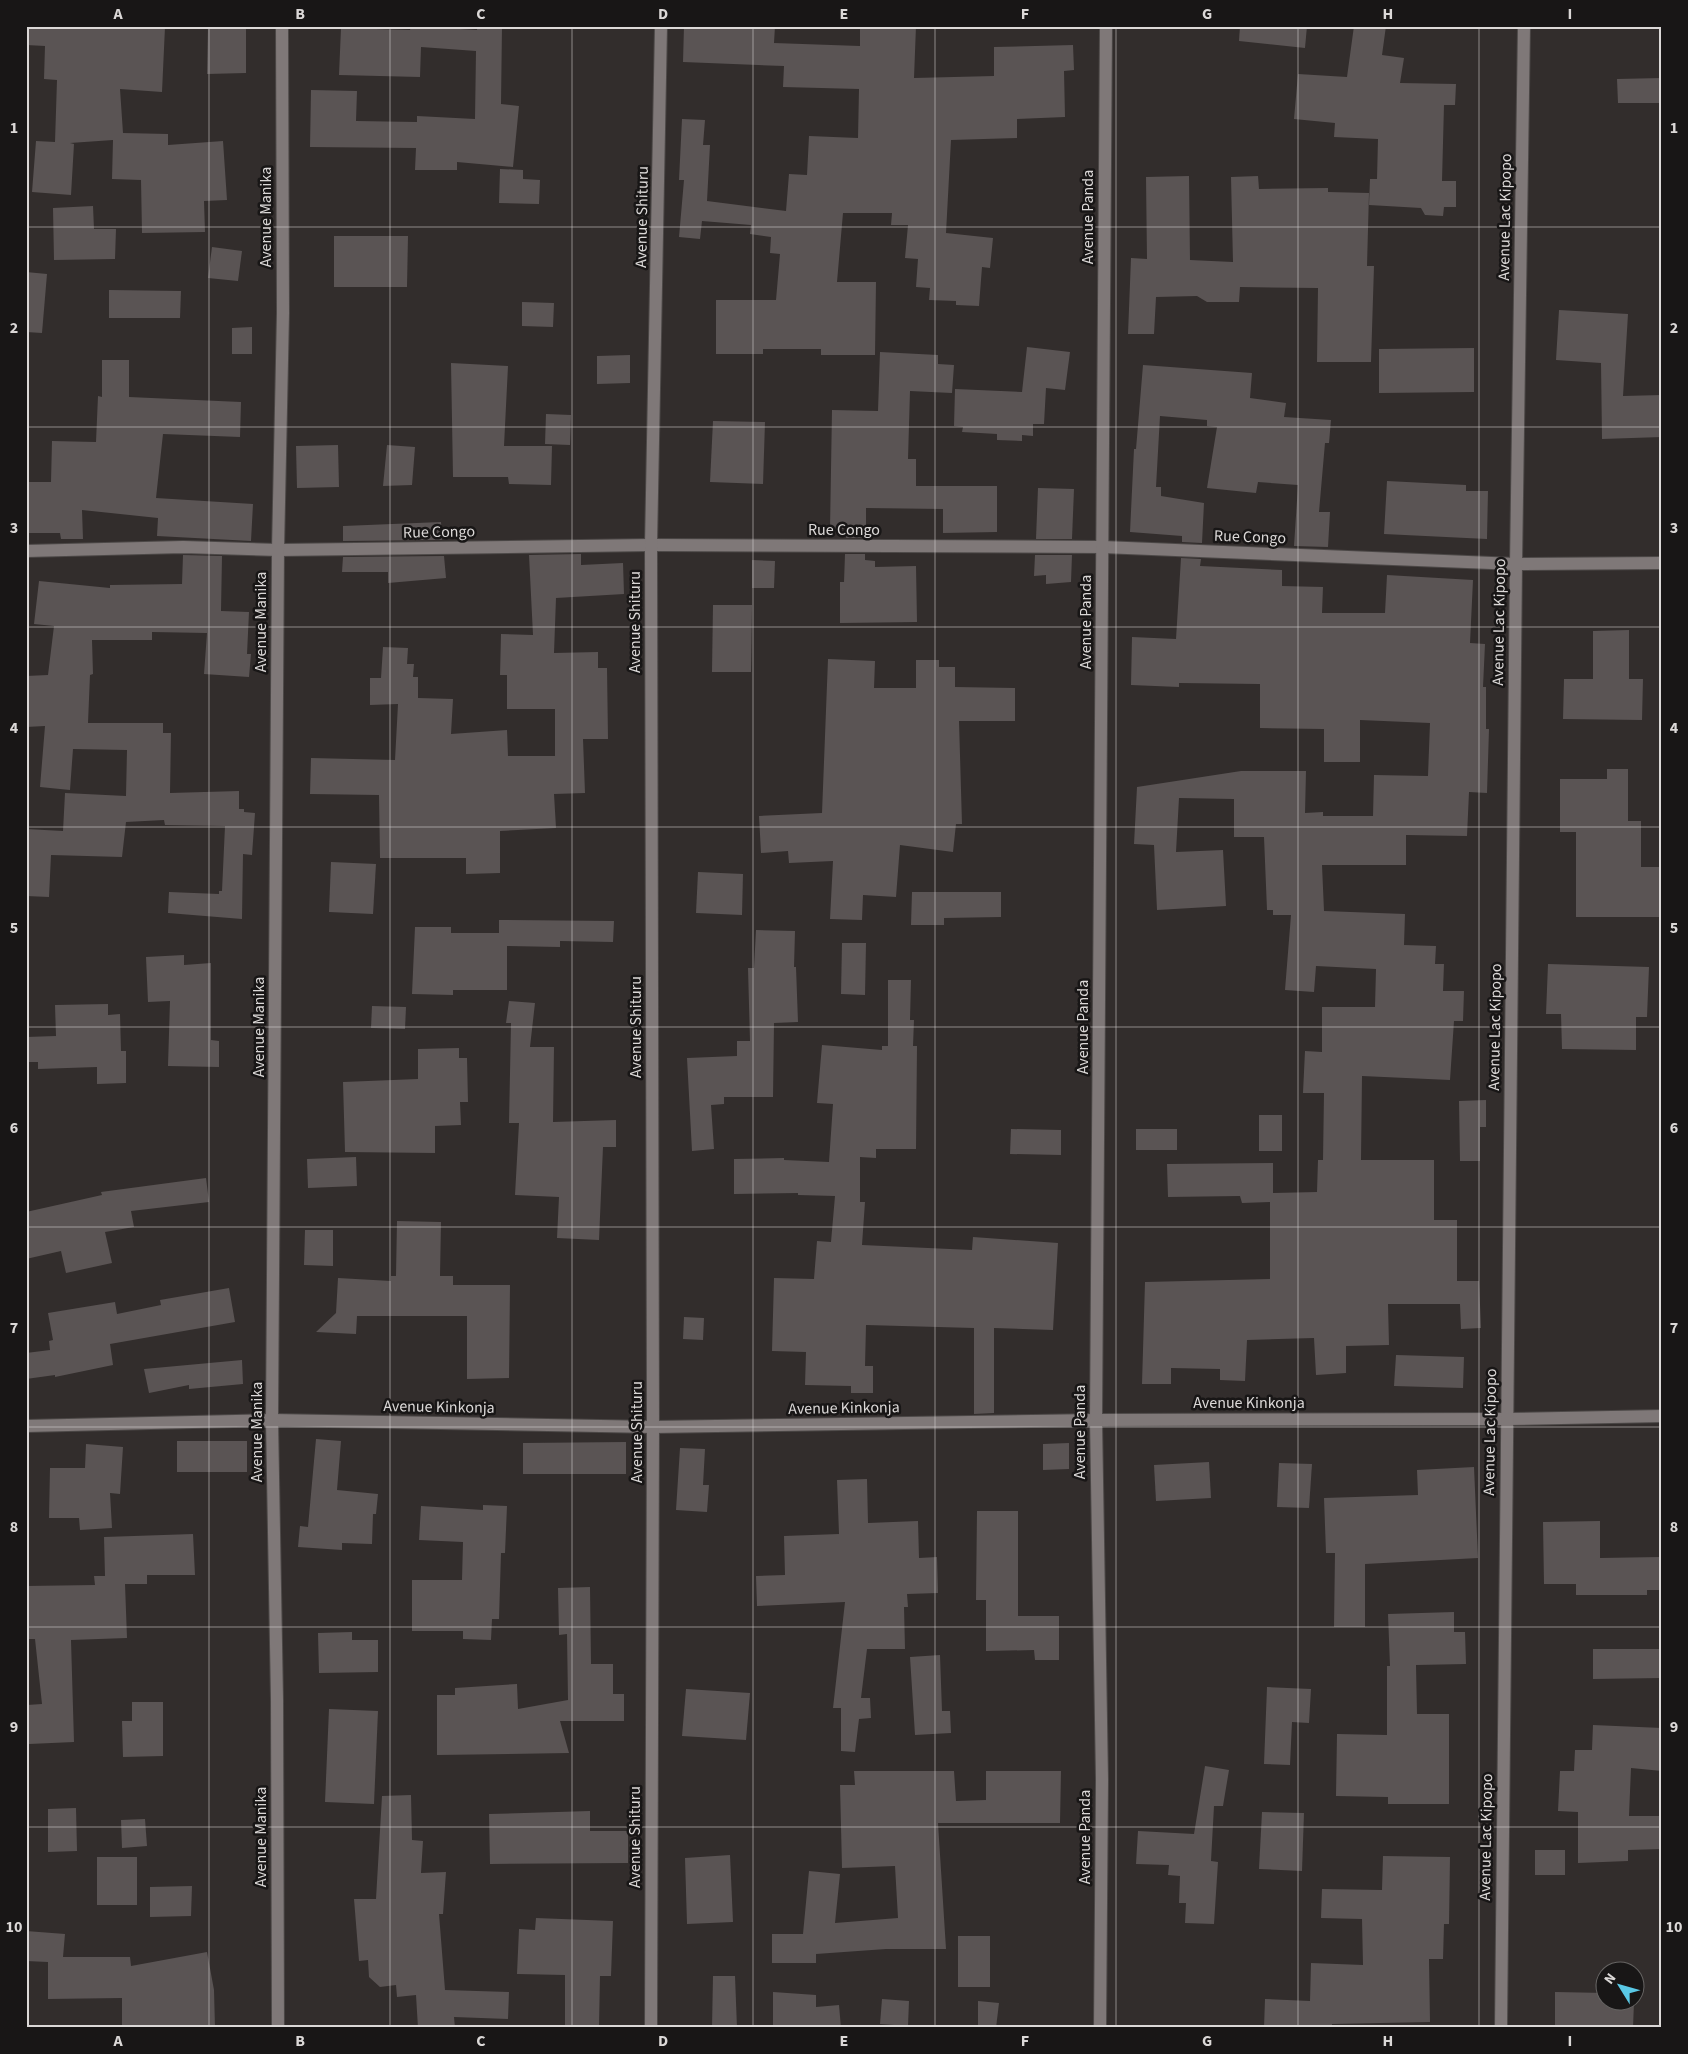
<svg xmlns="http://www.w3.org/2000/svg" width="1688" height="2054" font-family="'Source Sans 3',sans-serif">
  <rect width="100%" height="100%" fill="#322d2c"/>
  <!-- building -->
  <g fill="#5a5454">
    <polygon points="26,26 165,27 162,92 120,89 123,133 168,134 168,145 223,141 227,200 204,201 205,232 142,233 141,180 112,179 113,140 70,143 74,144 71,195 32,192 36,141 55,142 57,80 44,79 45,46 26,45"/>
    <polygon points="208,26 246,26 246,73 207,74"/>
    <polygon points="411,26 477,30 477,26 502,26 501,104 519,106 513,167 457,162 457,170 415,170 416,148 310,147 311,90 357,91 356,121 417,122 417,116 475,119 476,51 421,47 420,77 339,75 341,28 410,30"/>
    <polygon points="684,26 775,26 774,43 860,46 860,26 916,26 914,78 994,76 994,47 1073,45 1074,70 1064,71 1065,117 1017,119 1017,138 951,140 946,233 993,238 990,268 982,267 979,306 956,305 956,301 929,300 930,288 916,287 918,259 905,258 908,225 891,225 892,213 843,213 837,282 876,282 875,355 821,355 821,349 763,349 763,354 716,354 716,300 776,300 780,254 770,253 771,237 750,234 751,225 702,221 700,239 679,237 684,180 679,180 682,119 705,120 703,145 710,145 707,201 786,211 789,174 807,175 809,136 858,138 859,89 783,87 784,66 683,62"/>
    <polygon points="1240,26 1307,26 1305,48 1239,41"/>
    <polygon points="1354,26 1386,26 1382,55 1404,58 1400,83 1456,84 1455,105 1444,105 1442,181 1456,181 1456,207 1444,207 1443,216 1425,215 1421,208 1369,205 1370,179 1377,179 1378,139 1334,137 1335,123 1294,119 1298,74 1347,77"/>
    <polygon points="1662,78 1662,103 1618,103 1617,79"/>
    <polygon points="500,169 523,170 523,179 540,180 539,204 499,203"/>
    <polygon points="1189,176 1190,260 1233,262 1231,177 1258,176 1259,189 1328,188 1328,192 1369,193 1367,266 1374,266 1371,362 1317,362 1318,288 1240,287 1239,302 1207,302 1197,296 1156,297 1154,334 1128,334 1131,258 1147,259 1146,177"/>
    <polygon points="93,206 94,229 116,229 115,259 54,260 53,208"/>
    <polygon points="334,236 408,236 407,287 334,287"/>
    <polygon points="212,247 242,251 238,281 208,278"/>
    <polygon points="26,272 47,274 42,333 26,332"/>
    <polygon points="109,290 181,291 180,318 109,318"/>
    <polygon points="522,302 554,303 553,327 522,326"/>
    <polygon points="1559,310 1628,314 1623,396 1662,395 1662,437 1602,439 1601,363 1556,360"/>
    <polygon points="252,327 252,354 232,354 232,328"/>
    <polygon points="1027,347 1070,352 1065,390 1046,388 1044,424 1033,424 1033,436 1022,435 1022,441 997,440 997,434 962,432 963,427 954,426 955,389 1022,392"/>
    <polygon points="1474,348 1474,392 1379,393 1379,349"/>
    <polygon points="880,352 938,355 938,364 954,365 952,393 910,391 908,459 916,459 916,486 997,486 997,532 943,533 943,509 866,508 866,538 846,538 847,529 830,529 832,410 878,411"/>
    <polygon points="630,355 630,383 597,384 597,356"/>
    <polygon points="102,360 129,360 129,397 241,402 240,437 163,434 156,498 253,504 251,541 157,536 158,518 82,510 83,539 61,539 60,533 26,533 26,482 51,482 52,441 96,442 98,396 102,397"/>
    <polygon points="451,363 508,366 504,446 552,446 551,485 509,484 508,477 453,477"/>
    <polygon points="1143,365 1252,373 1250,398 1286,403 1284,417 1331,420 1329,443 1325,443 1319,512 1330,512 1328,547 1294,546 1298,485 1258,482 1256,493 1207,488 1217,427 1207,426 1207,420 1160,416 1156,487 1161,487 1161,496 1204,503 1202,543 1182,542 1182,536 1130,532 1134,449 1136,449"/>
    <polygon points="546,414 571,415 570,445 545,444"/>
    <polygon points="713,421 765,422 763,484 710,482"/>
    <polygon points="338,445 339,487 297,488 296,446"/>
    <polygon points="387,445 415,447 412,485 383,486"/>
    <polygon points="1387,481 1466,485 1466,491 1488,491 1487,539 1384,534"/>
    <polygon points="1038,488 1074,489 1072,539 1036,539"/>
    <polygon points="441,522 442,540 343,541 343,526"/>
    <polygon points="581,554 581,565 623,563 624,594 556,598 554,653 598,652 598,668 607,668 608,739 583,739 585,793 554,794 556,828 500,831 500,873 466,874 466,858 380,858 379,795 310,794 311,758 395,760 398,704 370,705 370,678 381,678 383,647 408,648 407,664 414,664 413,677 418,677 418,698 453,699 451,734 507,730 508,756 555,756 555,709 507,709 507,675 500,675 501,634 533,635 529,555"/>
    <polygon points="845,554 865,554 865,560 875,561 875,567 916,566 917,622 840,623 840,582 844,582"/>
    <polygon points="183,555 222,556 221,611 249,612 247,654 251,654 249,677 204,674 207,633 152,632 152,640 92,640 93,674 90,675 88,723 163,723 163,733 171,733 170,793 239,791 239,809 244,809 244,812 255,813 252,855 243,854 242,919 168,913 169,892 219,894 219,891 222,891 225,826 165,825 164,820 126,822 122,857 51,855 49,897 26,896 26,829 63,831 65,793 126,796 127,750 73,749 70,790 40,787 45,726 26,727 26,676 48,675 54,626 34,624 39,581 110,588 110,585 182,584"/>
    <polygon points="1035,555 1072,555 1071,582 1046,584 1046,575 1034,576"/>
    <polygon points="444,556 446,578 388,583 388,572 342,572 343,557"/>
    <polygon points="1181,558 1201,559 1200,566 1282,570 1282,586 1323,587 1322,613 1385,613 1387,575 1473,580 1470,643 1485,644 1483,687 1486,687 1486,729 1489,729 1487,793 1469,792 1467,836 1406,835 1406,865 1322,865 1324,911 1405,914 1404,945 1436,946 1435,964 1444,964 1443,991 1464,991 1463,1021 1454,1021 1450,1080 1362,1076 1361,1160 1434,1160 1434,1220 1457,1220 1457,1281 1479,1281 1481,1328 1461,1329 1460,1304 1388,1304 1389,1345 1346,1346 1346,1373 1316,1375 1314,1338 1247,1340 1245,1381 1220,1380 1220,1369 1171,1368 1171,1384 1142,1384 1145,1282 1270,1279 1270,1202 1242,1203 1240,1196 1168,1197 1167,1164 1273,1163 1273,1193 1317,1192 1318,1160 1323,1160 1324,1093 1303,1093 1305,1051 1322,1052 1322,1007 1375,1007 1376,969 1316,966 1314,992 1285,990 1291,915 1273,915 1273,910 1267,910 1264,837 1234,837 1234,799 1179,798 1176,852 1223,850 1226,906 1157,910 1154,845 1134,844 1137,787 1241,771 1306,771 1305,813 1323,812 1323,816 1373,816 1374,775 1428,776 1430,723 1360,720 1360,762 1324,762 1324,729 1260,728 1260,684 1179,683 1179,687 1131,685 1132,637 1176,639"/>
    <polygon points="752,560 775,561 774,588 752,588"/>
    <polygon points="713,605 752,605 751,672 712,672"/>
    <polygon points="1629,630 1629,679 1643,679 1642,720 1563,719 1564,679 1593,679 1593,631"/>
    <polygon points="828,659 875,661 874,688 916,688 916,660 939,660 939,667 955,667 955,687 1015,688 1015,721 959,721 962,824 956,824 953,852 900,845 896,897 863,895 862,920 830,919 833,861 789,863 788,851 761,853 759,816 822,813"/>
    <polygon points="1607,769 1628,769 1628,821 1641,821 1641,867 1662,867 1662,917 1576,917 1576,832 1560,832 1560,779 1607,779"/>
    <polygon points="331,862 376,864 373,914 329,912"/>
    <polygon points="698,872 743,874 742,915 696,913"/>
    <polygon points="912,892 1001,892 1001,917 944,918 944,925 911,925"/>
    <polygon points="499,920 614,921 613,942 560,941 560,947 507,946 507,990 453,990 453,995 412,994 415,927 451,927 451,933 499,933"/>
    <polygon points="756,930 795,931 794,967 796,967 798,1022 774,1023 773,1097 724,1097 724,1104 711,1105 714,1149 692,1151 687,1058 737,1056 737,1041 750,1041 748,968 754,968"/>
    <polygon points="842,943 866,943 865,995 841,994"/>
    <polygon points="184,955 184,965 211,963 211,1040 219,1041 219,1067 168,1066 170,1001 148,1002 146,957"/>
    <polygon points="1548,964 1649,967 1647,1017 1636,1017 1636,1050 1562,1049 1561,1014 1546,1014"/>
    <polygon points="888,980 911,980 910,1020 914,1020 913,1046 917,1046 916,1149 876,1149 876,1158 860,1157 860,1202 865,1202 862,1245 972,1250 973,1237 1058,1243 1053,1330 994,1328 994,1413 974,1414 974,1328 866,1325 865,1366 873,1366 873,1393 851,1393 851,1386 805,1385 806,1352 772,1351 774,1278 814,1279 817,1241 831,1242 835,1196 798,1195 798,1193 734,1194 734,1159 784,1158 784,1160 829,1162 833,1104 817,1103 822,1045 882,1050 882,1046 888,1046"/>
    <polygon points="509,1001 535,1003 530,1047 554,1047 553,1122 616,1120 616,1147 603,1147 599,1240 557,1238 559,1197 515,1195 519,1123 509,1123 511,1023 506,1023"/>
    <polygon points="108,1004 108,1015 120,1014 121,1051 126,1051 126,1083 97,1084 97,1067 38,1069 38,1062 26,1062 26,1037 56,1036 55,1005"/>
    <polygon points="372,1006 406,1007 405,1029 371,1028"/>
    <polygon points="459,1048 459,1058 467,1058 468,1102 460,1102 461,1125 435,1126 435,1153 345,1152 343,1082 418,1079 418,1049"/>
    <polygon points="1486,1100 1486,1127 1480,1127 1480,1161 1460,1161 1459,1101"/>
    <rect x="1259" y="1115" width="23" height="36"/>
    <polygon points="1011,1129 1061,1130 1061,1155 1010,1154"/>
    <rect x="1136" y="1129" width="41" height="21"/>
    <polygon points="356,1157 357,1186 308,1188 307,1159"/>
    <polygon points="206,1178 209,1202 131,1211 134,1227 105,1232 112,1263 66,1273 61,1251 26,1259 26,1212 102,1195 101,1192"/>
    <polygon points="397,1221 441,1222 440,1276 453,1276 453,1285 510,1285 509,1378 467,1379 467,1316 357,1316 356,1334 316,1332 336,1313 338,1278 391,1281 391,1276 396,1276"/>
    <polygon points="305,1230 333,1230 333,1266 304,1265"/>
    <polygon points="229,1288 235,1322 110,1344 113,1365 55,1377 55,1375 26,1379 26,1353 50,1350 49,1341 53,1340 48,1313 115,1302 117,1314 161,1305 160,1300"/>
    <polygon points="684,1317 704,1318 703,1340 683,1339"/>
    <polygon points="1396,1355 1464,1357 1463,1388 1394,1386"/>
    <polygon points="242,1360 243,1384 189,1389 189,1385 149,1393 144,1369"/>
    <polygon points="316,1439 341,1441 337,1490 378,1494 376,1514 373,1514 372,1544 342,1543 342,1550 298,1547 300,1526 308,1527"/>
    <rect x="177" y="1441" width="70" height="31"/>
    <polygon points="626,1442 626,1474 523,1474 523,1443"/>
    <polygon points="1069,1443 1069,1469 1043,1470 1043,1444"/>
    <polygon points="86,1444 123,1447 120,1494 110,1493 112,1528 80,1530 79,1518 49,1518 50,1468 85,1468"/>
    <polygon points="680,1448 705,1449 703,1485 709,1485 707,1512 676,1510"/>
    <polygon points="1209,1462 1211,1498 1156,1501 1154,1465"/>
    <polygon points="1279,1463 1312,1464 1309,1508 1277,1507"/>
    <polygon points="1474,1467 1478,1558 1365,1564 1365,1627 1334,1627 1335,1553 1326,1553 1324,1498 1418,1495 1417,1470"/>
    <polygon points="867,1479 868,1523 918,1521 919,1558 937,1557 938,1593 907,1594 908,1607 904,1607 905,1649 867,1649 861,1698 870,1698 871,1718 859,1719 855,1752 841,1751 841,1708 833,1708 845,1602 757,1606 756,1576 785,1575 784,1536 839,1534 837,1480"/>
    <polygon points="483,1505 507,1506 505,1553 501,1553 499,1619 492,1619 491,1640 463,1639 463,1631 412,1631 412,1580 462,1580 463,1542 419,1540 421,1506 483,1510"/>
    <polygon points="977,1511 1018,1511 1018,1616 1059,1616 1059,1660 1035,1660 1034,1650 986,1651 986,1600 976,1600"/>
    <polygon points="1600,1521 1600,1558 1660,1557 1660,1590 1647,1590 1647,1595 1576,1595 1576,1584 1544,1584 1543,1522"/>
    <polygon points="193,1534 195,1575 147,1575 147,1584 125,1584 127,1638 71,1640 74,1742 29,1744 27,1705 42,1704 35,1639 26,1639 26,1586 95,1585 94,1576 105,1576 104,1537"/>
    <polygon points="590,1587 591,1664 613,1664 613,1694 624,1694 624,1721 560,1721 569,1753 437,1755 437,1695 455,1695 455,1688 517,1684 518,1709 568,1700 567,1634 559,1635 558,1588"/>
    <polygon points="1454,1612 1454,1632 1465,1632 1466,1664 1416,1665 1417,1714 1449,1714 1449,1804 1388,1804 1388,1797 1336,1796 1337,1734 1387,1735 1387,1666 1390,1666 1388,1614"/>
    <polygon points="352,1632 352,1640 378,1640 378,1672 319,1673 318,1633"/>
    <polygon points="1593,1649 1662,1649 1662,1678 1593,1679"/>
    <polygon points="940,1655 942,1711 950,1711 951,1733 915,1735 910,1657"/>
    <polygon points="1267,1687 1311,1689 1309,1723 1292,1722 1290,1765 1264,1764"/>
    <polygon points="686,1689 750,1693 746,1740 682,1736"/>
    <polygon points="132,1702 163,1702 163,1756 123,1757 122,1721 132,1721"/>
    <polygon points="329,1709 378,1711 374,1804 325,1802"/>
    <polygon points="1593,1725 1662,1728 1662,1771 1631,1768 1629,1816 1662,1816 1662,1849 1628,1850 1628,1861 1578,1863 1578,1812 1558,1811 1560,1771 1574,1771 1575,1750 1592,1750"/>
    <polygon points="1205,1766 1229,1770 1223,1806 1214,1806 1211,1861 1218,1862 1214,1924 1185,1923 1186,1903 1179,1903 1180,1876 1168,1875 1169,1865 1136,1864 1138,1831 1194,1834"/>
    <polygon points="854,1771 954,1771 956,1801 986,1800 986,1771 1061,1771 1060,1823 938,1823 946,1949 886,1949 816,1954 816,1963 772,1963 772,1934 803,1934 809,1871 840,1874 835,1923 898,1918 895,1866 842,1868 840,1785 855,1785"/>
    <polygon points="411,1795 412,1840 423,1841 421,1873 446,1872 443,1914 439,1914 445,1990 509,1992 508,2019 454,2017 455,2028 418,2028 416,1995 397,1997 396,1985 380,1987 369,1977 368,1960 359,1961 354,1899 376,1899 382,1796"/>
    <polygon points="76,1808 77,1851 48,1852 48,1809"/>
    <polygon points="590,1811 590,1831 628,1831 628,1863 490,1864 489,1814"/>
    <polygon points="1262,1812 1304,1813 1302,1871 1259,1869"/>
    <polygon points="145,1819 147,1846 122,1848 121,1820"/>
    <rect x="1535" y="1850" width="30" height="25"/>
    <polygon points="730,1855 733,1922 687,1924 685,1858"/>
    <polygon points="1383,1856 1450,1857 1449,1924 1444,1924 1443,1959 1429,1959 1430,2022 1332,2024 1332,2028 1264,2028 1265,1999 1310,2001 1311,1963 1363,1965 1362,1919 1321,1918 1322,1889 1382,1890"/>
    <rect x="97" y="1857" width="40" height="48"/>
    <polygon points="192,1886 191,1916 150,1917 150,1887"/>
    <polygon points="536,1918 613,1921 611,1976 600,1976 599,2027 565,2026 565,1975 517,1974 519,1929 535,1930"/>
    <polygon points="26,1931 65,1934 63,1957 130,1957 131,1966 207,1952 214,1990 215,2028 122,2028 122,1998 48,1999 48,1962 26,1961"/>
    <rect x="958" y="1936" width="32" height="51"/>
    <polygon points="713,1976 735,1976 737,2028 712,2028"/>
    <polygon points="773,1992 816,1995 816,2007 839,2005 841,2028 773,2028"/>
    <polygon points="1555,1992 1606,1993 1606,2002 1634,2002 1633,2028 1555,2028"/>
    <polygon points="882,1999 909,2001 908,2026 880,2024"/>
    <polygon points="978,2001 999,2003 996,2028 978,2028"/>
  </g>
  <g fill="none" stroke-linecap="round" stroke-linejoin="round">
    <defs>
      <g id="street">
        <polyline points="26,551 183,547 278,550 651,545 1103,547 1516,564 1662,563"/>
        <polyline points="26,1426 272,1420 653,1427 1096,1420 1507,1419 1662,1416"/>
        <polyline points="278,2028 277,1700 272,1420 278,550 283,313 282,26"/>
        <polyline points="651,2028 653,1427 651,545 661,26"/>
        <polyline points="1100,2028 1102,1780 1096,1420 1106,26"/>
        <polyline points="1501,2028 1516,564 1524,26"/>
      </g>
    </defs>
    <!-- street casing -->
    <use href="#street" stroke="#4c4847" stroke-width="14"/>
    <!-- street -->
    <use href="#street" stroke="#7f7878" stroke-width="12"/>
  </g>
  <!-- grid -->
  <path fill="none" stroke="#dbd8d7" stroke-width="1" stroke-opacity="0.55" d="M209,26V2028M390,26V2028M572,26V2028M753,26V2028M935,26V2028M1116,26V2028M1298,26V2028M1479,26V2028M26,227H1662M26,427H1662M26,627H1662M26,827H1662M26,1027H1662M26,1227H1662M26,1427H1662M26,1627H1662M26,1827H1662"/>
  <g text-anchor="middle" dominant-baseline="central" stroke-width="5" stroke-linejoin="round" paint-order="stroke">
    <!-- street labels -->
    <g font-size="16" fill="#dbd8d7" stroke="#181616">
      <text transform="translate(266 217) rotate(-90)">Avenue Manika</text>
      <text transform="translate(642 217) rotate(-89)">Avenue Shituru</text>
      <text transform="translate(1088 217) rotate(-90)">Avenue Panda</text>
      <text transform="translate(1505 217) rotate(-89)">Avenue Lac Kipopo</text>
      <text x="844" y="530">Rue Congo</text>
      <text transform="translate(439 532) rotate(-1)">Rue Congo</text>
      <text transform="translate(1250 537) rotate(2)">Rue Congo</text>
      <text transform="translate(261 622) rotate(-90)">Avenue Manika</text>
      <text transform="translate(635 622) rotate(-90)">Avenue Shituru</text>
      <text transform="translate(1086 622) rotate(-90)">Avenue Panda</text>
      <text transform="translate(1499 622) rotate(-89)">Avenue Lac Kipopo</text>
      <text transform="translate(259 1027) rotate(-90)">Avenue Manika</text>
      <text transform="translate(636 1027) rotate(-90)">Avenue Shituru</text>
      <text transform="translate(1083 1027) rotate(-90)">Avenue Panda</text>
      <text transform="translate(1495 1027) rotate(-89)">Avenue Lac Kipopo</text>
      <text x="1249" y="1403">Avenue Kinkonja</text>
      <text transform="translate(439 1407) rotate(1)">Avenue Kinkonja</text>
      <text transform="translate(844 1408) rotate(-1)">Avenue Kinkonja</text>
      <text transform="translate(257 1432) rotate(-90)">Avenue Manika</text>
      <text transform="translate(637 1432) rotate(-90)">Avenue Shituru</text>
      <text transform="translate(1080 1432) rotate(-90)">Avenue Panda</text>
      <text transform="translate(1490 1432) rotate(-89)">Avenue Lac Kipopo</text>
      <text transform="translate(261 1837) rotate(-90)">Avenue Manika</text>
      <text transform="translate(635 1837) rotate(-90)">Avenue Shituru</text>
      <text transform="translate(1085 1837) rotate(-90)">Avenue Panda</text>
      <text transform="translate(1486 1837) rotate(-89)">Avenue Lac Kipopo</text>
    </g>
  </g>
  <!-- border -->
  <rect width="1688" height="2054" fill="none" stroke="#181616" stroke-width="55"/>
  <!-- north arrow -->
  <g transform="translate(1620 1986) rotate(307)"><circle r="24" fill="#181616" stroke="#666463"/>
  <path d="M0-4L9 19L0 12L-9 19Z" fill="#5ac8e5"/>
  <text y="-8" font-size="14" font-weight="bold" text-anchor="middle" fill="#dbd8d7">N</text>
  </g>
  <rect x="28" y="28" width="1632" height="1998" fill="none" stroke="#dbd8d7" stroke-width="2"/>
  <g font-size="16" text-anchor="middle" font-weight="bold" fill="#dbd8d7">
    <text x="118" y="19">A</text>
    <text x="300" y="19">B</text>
    <text x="481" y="19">C</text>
    <text x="663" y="19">D</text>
    <text x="844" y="19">E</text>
    <text x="1025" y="19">F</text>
    <text x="1207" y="19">G</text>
    <text x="1388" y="19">H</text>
    <text x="1570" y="19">I</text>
    <text x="14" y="133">1</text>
    <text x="1674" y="133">1</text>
    <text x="14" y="333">2</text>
    <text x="1674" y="333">2</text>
    <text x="14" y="533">3</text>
    <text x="1674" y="533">3</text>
    <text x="14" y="733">4</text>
    <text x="1674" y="733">4</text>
    <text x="14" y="933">5</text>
    <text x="1674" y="933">5</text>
    <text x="14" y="1133">6</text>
    <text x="1674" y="1133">6</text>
    <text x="14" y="1333">7</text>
    <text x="1674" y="1333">7</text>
    <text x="14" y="1532">8</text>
    <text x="1674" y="1532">8</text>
    <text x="14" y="1732">9</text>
    <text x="1674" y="1732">9</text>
    <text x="14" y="1932">10</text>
    <text x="1674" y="1932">10</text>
    <text x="118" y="2046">A</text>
    <text x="300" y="2046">B</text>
    <text x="481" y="2046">C</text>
    <text x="663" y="2046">D</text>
    <text x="844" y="2046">E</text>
    <text x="1025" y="2046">F</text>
    <text x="1207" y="2046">G</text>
    <text x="1388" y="2046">H</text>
    <text x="1570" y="2046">I</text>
  </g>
</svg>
